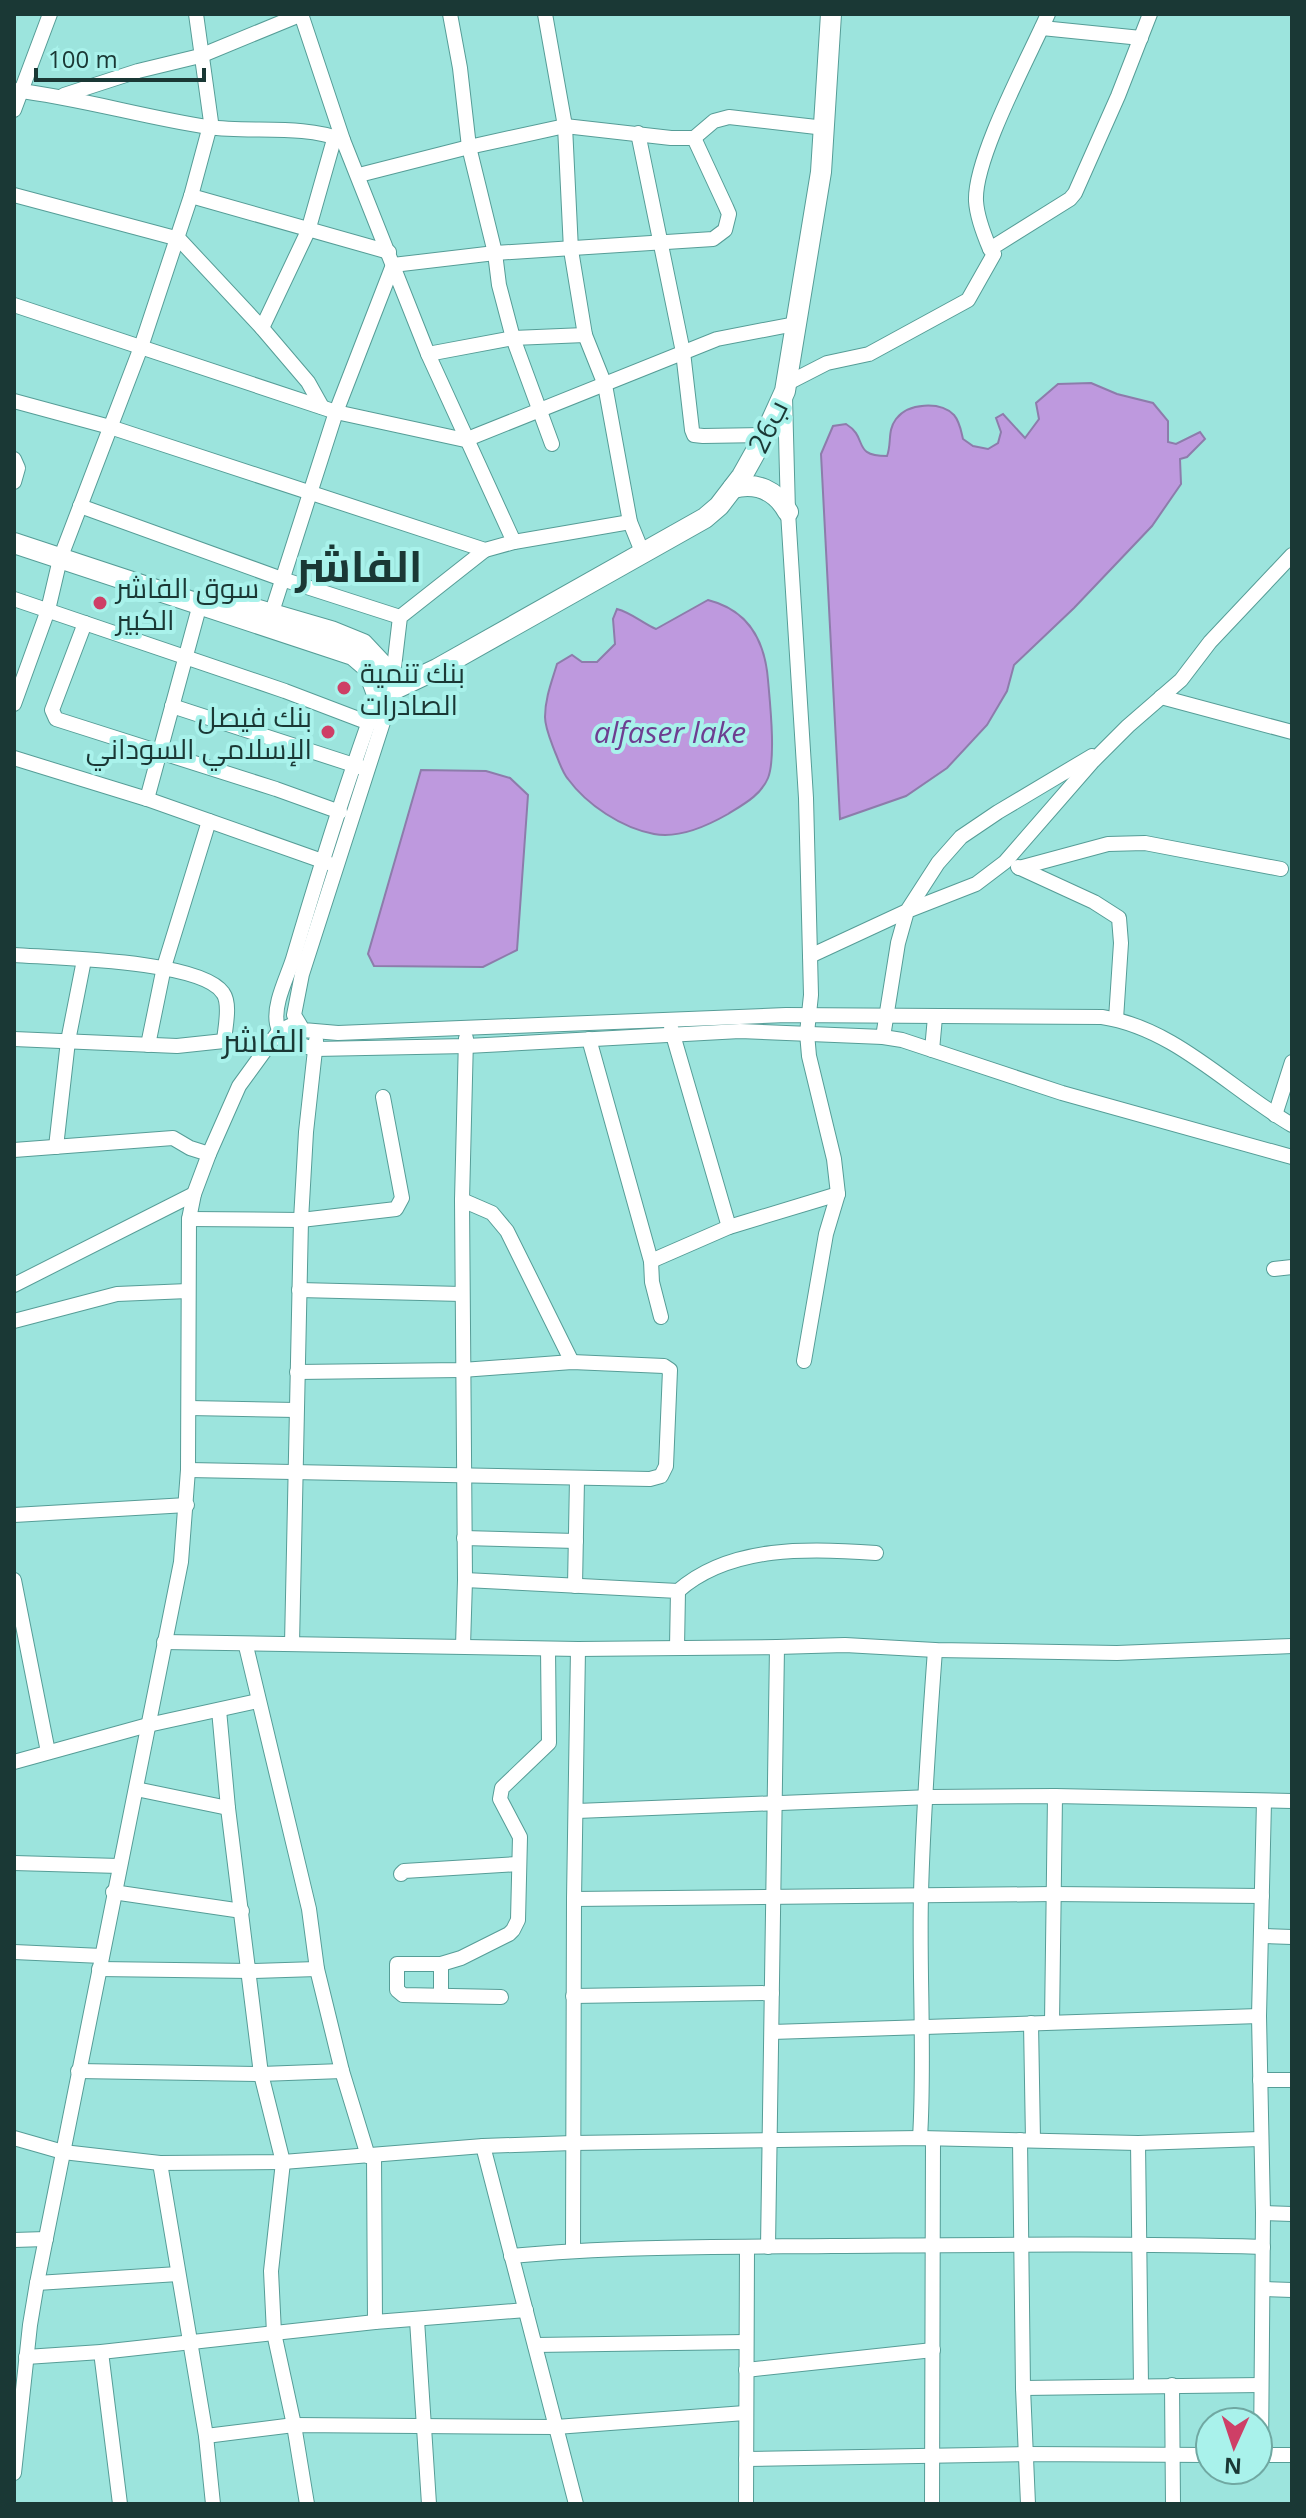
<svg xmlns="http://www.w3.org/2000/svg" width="1306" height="2518" font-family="'Open Sans',Cairo,sans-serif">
  <rect width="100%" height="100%" fill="#9ce4dd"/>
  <!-- water -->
  <g fill="#be99de" stroke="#8d7cab" stroke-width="2">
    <path d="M1091,383L1117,394L1153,403L1168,421V442L1176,444L1200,432L1205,439L1187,457L1180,459L1181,484L1152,526L1074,608L1014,665L1007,691L987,725L947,768L906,796L840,819L821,454L833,426L846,424C869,438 851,456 887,456C892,443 887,431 896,419C908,403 940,401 954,415C960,422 961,431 963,439L973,446L988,449L998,443L1001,432L996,418L1003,414L1025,438L1039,419L1036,403L1058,384Z"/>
    <path d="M708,600C748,610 765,641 768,680C770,703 776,758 768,778C761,795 744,804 728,814C707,826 679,839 654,834C622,828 587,805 568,779C562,772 559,761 555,752C551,741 545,728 545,717C545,698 552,681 557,664L572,655L582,662H597L615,644L613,619L617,609C632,613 642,623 656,629Z"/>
    <polygon points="421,770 486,771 510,778 528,795 517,950 483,967 374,966 368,954"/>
  </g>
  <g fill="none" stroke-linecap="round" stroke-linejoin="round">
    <defs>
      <g id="minor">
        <polyline points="301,14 343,140 428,354 514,542"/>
        <polyline points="450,14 460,68 469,147 495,253 499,285 513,338 552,444"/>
        <polyline points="545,14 565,126 571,250 585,335 605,385 630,522 643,554"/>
        <polyline points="1042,28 1141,38"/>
        <path d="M14,90C80,98 143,117 208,127C252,133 302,124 343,140"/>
        <polyline points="64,95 138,71 200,56 302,14"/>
        <polyline points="14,110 50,14"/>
        <polyline points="638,133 683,352 692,430 694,435 703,436 765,435"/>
        <polyline points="359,175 469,147 565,126 671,138 694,138 714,121 729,117 825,128"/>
        <polyline points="14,195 179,239 262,328 308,382 322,407"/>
        <polyline points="191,196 389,252"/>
        <path d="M990,249C984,235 977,217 976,201C974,158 1029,57 1048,14"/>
        <polyline points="14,305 336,412 465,440 717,339 795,324"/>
        <polyline points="262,328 308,231 335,136"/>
        <polyline points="428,354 513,338 585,335"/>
        <polyline points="786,384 827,363 869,354 968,300 994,254 990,249 1070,199 1075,193 1118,96 1150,14"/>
        <polyline points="785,397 788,512 806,798 811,995 807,1033 809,1056 834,1159 838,1194 826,1234 804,1361"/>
        <polyline points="14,401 110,427 485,550 514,542 630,522"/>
        <polyline points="14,459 18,468 14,482"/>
        <polyline points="80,506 282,579 400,617"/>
        <polyline points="14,599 285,691 369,723"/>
        <polyline points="271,615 336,412 393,265 495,253 713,239 725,230 729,214 726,207 694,138"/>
        <polyline points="85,623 52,710 56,719 276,789 340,812"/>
        <polyline points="393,676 400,617 485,550"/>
        <path d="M393,691L302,974L294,1015L303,1030L338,1033L786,1015L1102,1017C1175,1028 1230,1089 1292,1125"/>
        <path d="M378,697C346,783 319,871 293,959C287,978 273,1004 277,1024C280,1041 300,1045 315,1049L467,1046L740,1031L883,1037L902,1040L1062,1093L1292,1157"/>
        <polyline points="1161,697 1292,732"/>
        <polyline points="14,704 48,610 60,559 141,347 191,196 211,122 196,14"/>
        <polyline points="172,706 363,768"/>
        <polyline points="14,758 147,799 328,863"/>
        <polyline points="147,799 200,604"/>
        <polyline points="1018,867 1094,902 1119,918 1121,943 1116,1019"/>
        <polyline points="1019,868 1108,844 1145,843 1281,869"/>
        <path d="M14,955C55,958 201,960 223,993C231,1004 225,1028 224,1041"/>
        <polyline points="810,956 907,911 938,863 961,837 998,812 1092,756"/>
        <polyline points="671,1028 729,1227"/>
        <polyline points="883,1037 898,943 907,911 976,884 1005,862 1093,761 1128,726 1181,680 1210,642 1292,555"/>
        <polyline points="14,1039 177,1046 224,1041 271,1041"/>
        <polyline points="589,1039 651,1261 652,1282 661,1317"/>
        <polyline points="148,1045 164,967 209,821"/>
        <polyline points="932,1050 935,1017"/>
        <polyline points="1275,1115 1292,1062"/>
        <polyline points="56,1147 68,1041 84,960"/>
        <polyline points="14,1150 173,1138 190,1148 209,1154"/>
        <polyline points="462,1200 492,1213 507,1231 572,1362"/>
        <polyline points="189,1219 301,1220 396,1209 402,1198 383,1097"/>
        <polyline points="651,1261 729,1227 838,1194"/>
        <polyline points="1274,1269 1292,1267"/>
        <polyline points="14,1285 194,1194"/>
        <polyline points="299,1290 462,1294"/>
        <polyline points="14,1321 117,1294 188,1291"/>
        <polyline points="189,1408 296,1410"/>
        <polyline points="188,1470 650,1479 661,1476 666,1466 670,1370 664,1366 572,1362 462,1370 297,1372"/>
        <polyline points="14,1515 187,1505"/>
        <polyline points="464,1538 576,1541"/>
        <polyline points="14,1580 48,1752"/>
        <polyline points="465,1580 678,1591 677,1647"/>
        <polyline points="575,1586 577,1479"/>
        <path d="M678,1591C730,1545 811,1548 876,1553"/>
        <polyline points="164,1642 578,1649 777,1647 768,2247"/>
        <polyline points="292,1644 301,1220 306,1132 316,1041"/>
        <polyline points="246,1646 309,1909 317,1969 342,2071 368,2156"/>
        <polyline points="463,1646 465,1580 462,1200 466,1038"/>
        <polyline points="777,1647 845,1645 935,1650 1117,1653 1292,1646"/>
        <polyline points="219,1710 228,1808 261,2074 283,2162 271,2271 274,2333 294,2425 307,2504"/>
        <polyline points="14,1762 148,1725 258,1701"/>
        <polyline points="136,1789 228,1808"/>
        <polyline points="577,1811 931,1797 1055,1796 1292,1801"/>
        <polyline points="14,1863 119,1866"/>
        <polyline points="401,1874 404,1871 518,1864"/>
        <polyline points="113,1892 242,1911"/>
        <polyline points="574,1899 1053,1894 1262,1896"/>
        <polyline points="1261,1936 1292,1937"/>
        <polyline points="14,1952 102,1956"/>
        <polyline points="99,1969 250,1971 317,1969"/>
        <polyline points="441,1995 441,1964"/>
        <polyline points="573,1996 772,1993"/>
        <polyline points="501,1997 403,1995 397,1990 397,1964 441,1964 461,1958 509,1934 513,1930 518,1920 520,1837 500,1799 502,1788 549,1743 548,1649"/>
        <polyline points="1052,2022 1055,1796"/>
        <polyline points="1031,2023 1033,2140"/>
        <polyline points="772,2032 1259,2016"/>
        <polyline points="78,2071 261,2074 342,2071"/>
        <polyline points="1260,2080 1292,2080"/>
        <polyline points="14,2138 63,2152 160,2163 283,2162 483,2146 573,2143 920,2138 1138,2143 1260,2139"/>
        <path d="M920,2138C925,2057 919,1975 921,1894C923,1813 929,1732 935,1650"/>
        <polyline points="1020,2140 1023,2388 1028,2504"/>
        <polyline points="1138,2143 1141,2385"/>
        <polyline points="483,2146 576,2504"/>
        <polyline points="374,2155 375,2322"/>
        <polyline points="160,2163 206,2436 213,2504"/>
        <polyline points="1263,2213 1292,2214"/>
        <polyline points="14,2240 46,2239"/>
        <polyline points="573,2250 574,1899 578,1649"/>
        <path d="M511,2256C617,2246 725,2247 832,2246C976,2245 1119,2243 1263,2247"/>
        <polyline points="37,2283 178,2274"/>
        <polyline points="1263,2289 1292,2290"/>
        <polyline points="417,2320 429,2504"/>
        <polyline points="535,2345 746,2342"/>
        <polyline points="101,2352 120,2504"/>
        <polyline points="26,2357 101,2352 375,2322 526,2310"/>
        <polyline points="746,2370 933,2350"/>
        <polyline points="1172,2385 1173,2504"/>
        <polyline points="1023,2388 1261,2385"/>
        <polyline points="206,2436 294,2425 556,2427 745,2413"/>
        <polyline points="1258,2455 1292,2455"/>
        <polyline points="1261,2455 1263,2213 1259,2016 1264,1801"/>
        <polyline points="746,2459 1026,2454 1210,2455"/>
        <polyline points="14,2473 30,2325 37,2283 181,1562 188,1470 189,1219 194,1194 209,1154 239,1086 279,1031 296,1023"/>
        <polyline points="746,2504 747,2247"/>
        <polyline points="932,2504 933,2139"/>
      </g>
      <g id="highway">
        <path d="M733,488C757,482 776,490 788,512"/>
        <polyline points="14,543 353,655 367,667 378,697 437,669 705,518 719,506 742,476 765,435 785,391 821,172 831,14"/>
        <polyline points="234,603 331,631 363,644 393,676 393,691"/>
      </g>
    </defs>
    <!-- minor casing -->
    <use href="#minor" stroke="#569d97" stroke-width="16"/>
    <!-- highway casing -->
    <use href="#highway" stroke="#569d97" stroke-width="22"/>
    <!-- minor -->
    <use href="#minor" stroke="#fff" stroke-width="14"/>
    <!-- highway -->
    <use href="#highway" stroke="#fff" stroke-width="20"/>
  </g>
  <!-- markers -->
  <g fill="#ce3f66" stroke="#a9f2eb" stroke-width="3">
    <circle cx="100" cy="603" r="8"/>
    <circle cx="344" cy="688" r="8"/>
    <circle cx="328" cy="732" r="8"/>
  </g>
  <g text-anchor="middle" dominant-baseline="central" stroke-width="8" stroke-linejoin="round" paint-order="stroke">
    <!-- street labels -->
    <g font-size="28" fill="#1a3835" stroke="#a9f2eb">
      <text transform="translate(767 426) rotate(-64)">26ب</text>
    </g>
    <!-- poi labels -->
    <g font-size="28" fill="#1a3835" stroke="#a9f2eb" text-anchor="start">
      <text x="116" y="587">سوق الفاشر<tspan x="116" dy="32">الكبير</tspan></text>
      <text x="360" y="672">بنك تنمية<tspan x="360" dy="32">الصادرات</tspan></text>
      <text x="312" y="716" text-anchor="end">بنك فيصل<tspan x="312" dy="32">الإسلامي السوداني</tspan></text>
    </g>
    <!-- water labels -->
    <g font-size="30" font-style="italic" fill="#6d3e90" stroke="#a9f2eb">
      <text x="670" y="731">alfaser lake</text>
    </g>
    <!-- quarter labels -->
    <g font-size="32" fill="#1a3835" stroke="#a9f2eb">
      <text x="264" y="1039">الفاشر</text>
    </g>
    <!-- town labels -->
    <g font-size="44" font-weight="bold" fill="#1a3835" stroke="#a9f2eb">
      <text x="359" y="565">الفاشر</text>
    </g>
  </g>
  <!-- border -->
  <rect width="1306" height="2518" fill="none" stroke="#1a3835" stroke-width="32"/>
  <!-- north arrow -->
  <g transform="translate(1234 2446) rotate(183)"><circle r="38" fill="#a9f2eb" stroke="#70a8a2" stroke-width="2"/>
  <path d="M0-6L14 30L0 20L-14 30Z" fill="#ce3f66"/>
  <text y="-12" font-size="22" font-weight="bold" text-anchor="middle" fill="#1a3835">N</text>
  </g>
  <!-- scale -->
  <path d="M36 68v12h168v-12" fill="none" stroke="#1a3835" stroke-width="4"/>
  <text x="48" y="68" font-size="24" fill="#1a3835" stroke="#a9f2eb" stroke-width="6" paint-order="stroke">100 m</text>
</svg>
